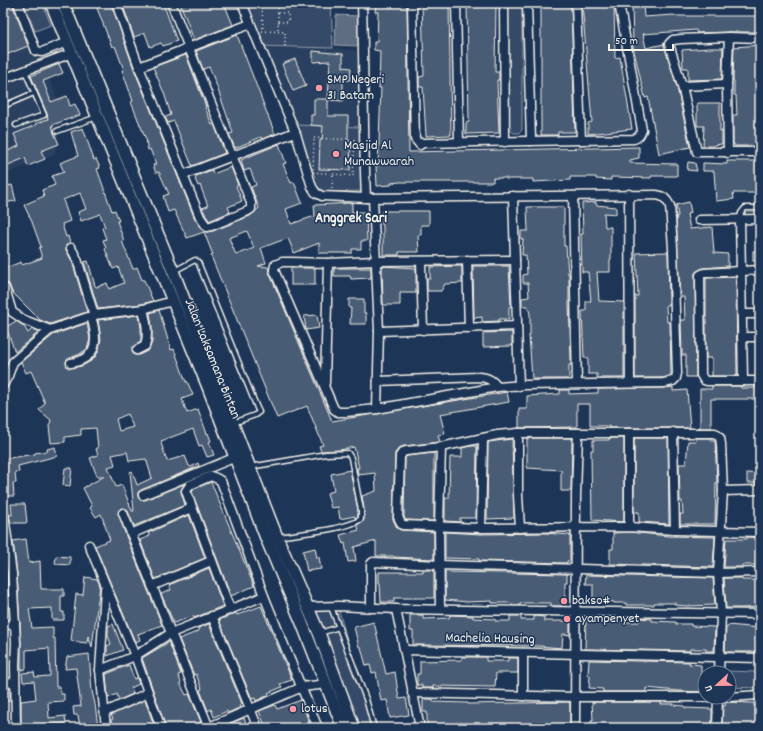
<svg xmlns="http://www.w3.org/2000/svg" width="763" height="731" font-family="Dekko,sans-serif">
  <rect width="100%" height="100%" fill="#1d3557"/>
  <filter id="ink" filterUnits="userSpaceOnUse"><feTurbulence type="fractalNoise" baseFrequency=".025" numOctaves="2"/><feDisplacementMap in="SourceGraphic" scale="8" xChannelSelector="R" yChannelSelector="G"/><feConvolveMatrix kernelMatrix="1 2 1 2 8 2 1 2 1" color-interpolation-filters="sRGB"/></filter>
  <g filter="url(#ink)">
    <!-- built -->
    <g fill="#2a4060">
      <polygon points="3,3 20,3 62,111 55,155 3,175"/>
      <polygon points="260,46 333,48 361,51 361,127 292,125"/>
    </g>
    <!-- green -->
    <g fill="#354a67" stroke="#949ea8">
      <polygon points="24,3 42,3 51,25 35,31"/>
      <polygon points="242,3 331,3 333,48 260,46"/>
      <polygon points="508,3 522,3 522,130 519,133 514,133 509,129"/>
      <polygon points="292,125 361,127 365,191 324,192 309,179 313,172"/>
      <polygon points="338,607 371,726 351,728 303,609"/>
      <polygon points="726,671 758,672 758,688 729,687 729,673 726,673"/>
    </g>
    <!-- water -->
    <polygon fill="#5e6d82" stroke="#9aa2ab" points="336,15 359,16 360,46 335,45"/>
    <!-- building -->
    <g fill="#485b74" stroke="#f4f1e8" fill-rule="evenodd">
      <polygon points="3,3 12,3 28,46 3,56"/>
      <path d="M95,3H111L134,69L195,219L203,230L206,232L213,231L250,216L259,208L251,187L256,185L250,169L244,171L241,160L279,144L286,163L283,164L291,183L294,182L302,203L286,209L291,224L315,216L314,205L352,203V212H366L367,241H361V249H352V253H319V243L294,253L288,238L261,248L266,263L258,266L268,267L269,272L332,421L507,392L509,402L440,414L445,434L438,435L440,442L404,446L399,448L395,453L393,519L397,528L401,530L434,532V559L394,557L393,556H376V541L354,547L356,561L348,562L345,543L343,544L340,535L359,530L357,525L364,520V509L362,496L376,491L375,473L358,475L357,468H359L354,447L340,450L321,451L319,446L323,445L307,406L277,418L211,256L213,255L204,232L187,238L174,210L168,212L163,196L169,194L159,172L156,173L153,165L156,164L150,149L148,150L146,142H147L131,102L133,101L122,70H124L115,46L112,47ZM247,231L254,248L236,255L229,238Z"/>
      <polygon points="122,3 163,3 177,41 163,46 161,43 150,47 145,33 134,37"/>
      <polygon points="180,3 224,3 233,25 194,40"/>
      <polygon points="376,3 407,3 409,152 639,147 639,158 630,160 630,163 677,164 677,176 651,176 651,178 611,177 611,180 596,179 596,177 570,177 570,180 533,182 533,179 506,179 506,178 493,178 493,182 400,182 391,183 391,185 377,186 376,166 378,166 381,88 379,88 380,51 374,50 374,42 377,42 378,12 375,12"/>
      <polygon points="422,3 449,3 451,135 426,136 423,87 419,87 419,77 424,76"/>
      <polygon points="467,3 496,3 495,72 499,72 499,80 497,80 499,133 466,134 466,123 469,122"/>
      <polygon points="541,3 571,3 575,132 558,132 558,135 541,135"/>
      <polygon points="582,3 614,3 615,58 620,57 632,129 588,134 588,123 592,122"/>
      <polygon points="632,3 643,3 644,17 674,15 675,16 760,16 760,32 729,32 697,33 696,30 643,34 646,48 664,44 677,87 690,147 659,154 648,97 645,98 633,47"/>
      <polygon points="237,35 275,134 262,139 261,137 235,148 229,134 233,133 216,84 209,67 203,69 196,51"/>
      <polygon points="760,45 760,146 735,146 734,144 733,144 733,115 737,115 736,95 734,95 734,81 733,81 734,47"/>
      <polygon points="709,48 723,48 722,79 688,80 688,68 683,68 682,50"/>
      <polygon points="313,51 343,54 343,67 351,68 350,80 343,80 343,101 328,100 330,61 313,62"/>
      <polygon points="186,55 206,107 205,107 212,125 214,124 225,153 192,166 174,121 168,123 165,117 171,115 164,93 153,67"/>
      <polygon points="295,59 306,86 293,91 282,64"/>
      <polygon points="59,64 63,73 43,81 51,102 67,96 70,106 75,104 80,115 52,125 54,133 59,144 41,151 45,159 28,166 25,158 3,167 3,153 19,146 14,134 36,125 35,124 48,119 47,114 31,76"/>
      <polygon points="314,99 328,99 328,116 348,116 348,141 351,141 350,170 319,169 320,140 322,140 323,126 311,125 311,115 314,115"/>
      <polygon points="697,103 720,103 720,131 722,131 722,144 714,145 714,146 703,146 704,126 697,126"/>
      <polygon points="83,128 94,160 96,159 100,168 97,169 112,211 115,210 119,221 117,221 124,241 122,241 133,269 137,267 142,280 144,280 153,301 142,304 98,309 84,262 88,261 95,286 97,287 107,283 109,289 124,283 118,267 113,269 105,249 106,248 103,240 106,239 102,228 105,227 100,214 81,221 78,212 86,209 80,193 63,200 70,221 62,224 66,237 68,236 70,243 66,245 66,250 72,261 87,312 50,324 40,320 12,292 9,284 3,282 3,269 21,262 22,265 42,258 39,248 41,247 32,222 24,205 44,196 42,190 55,185 52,176 64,172 60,163 78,156 71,132"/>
      <polygon points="727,161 760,161 760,193 733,193 734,199 716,201 714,171 703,171 703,163 727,164"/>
      <polygon points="688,162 695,163 697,171 687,170"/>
      <polygon points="231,167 238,185 236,186 242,201 228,207 230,212 209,221 202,208 208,206 200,185 198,186 195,179 196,178 196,176 212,170 213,174"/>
      <polygon points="12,185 16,201 3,203 3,187"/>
      <polygon points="596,202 596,205 616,207 616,214 604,213 605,227 611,227 611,259 610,259 610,272 597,272 599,301 624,302 624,378 597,378 597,374 588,374 588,358 584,358 582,311 586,311 586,301 591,301 588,272 582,272 581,234 583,234 582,203"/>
      <polygon points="689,202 691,213 687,214 690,229 712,227 714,253 728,254 728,266 703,268 695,273 696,377 686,377 686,355 682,355 681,320 685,320 684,297 680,297 676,217 678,216 676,205"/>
      <polygon points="527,207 564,207 564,246 566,246 568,274 569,274 569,305 571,356 571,365 569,365 569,378 568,379 532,379 529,335 530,335 530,314 528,306 522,306 522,298 529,297 528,283 523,283 523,275 527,274 526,255 522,255 523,239 521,239 521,231 528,231"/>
      <polygon points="382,211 429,211 429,225 421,225 421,235 418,235 419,252 399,252 399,255 383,255 383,225 382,225"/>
      <rect x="753" y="251" width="7" height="10"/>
      <polygon points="668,252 669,305 666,305 667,322 670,322 671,375 663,378 635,378 635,296 638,296 636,253"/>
      <polygon points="382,266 416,268 416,293 400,293 400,305 383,305"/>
      <polygon points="462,266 462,283 445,284 441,291 427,291 427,279 430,279 430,267"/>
      <polygon points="473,266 509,266 511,306 509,307 509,319 499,319 499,321 482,322 482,317 474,318"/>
      <rect x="291" y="268" width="24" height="17"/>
      <polygon points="334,268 371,268 371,278 351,279 350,276 334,276"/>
      <polygon points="736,277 737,376 712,376 712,358 706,358 706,278"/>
      <polygon points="349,299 364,299 364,313 366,313 366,324 350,324 351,308 349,308"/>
      <path d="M159,310L171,350L174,349L186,382L187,381L193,395L182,399L187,413L198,409L207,434L208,433L211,441L209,442L214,455L207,457L202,445L199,446L193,429L161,441L162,442L161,443L167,461L185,456L189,466L191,467L198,463L199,466L141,490L138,492V497L140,500H145L184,484L181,491L185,505L134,526L127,509L121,508L118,512L126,536L162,625L138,634L140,640L135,642L95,546L110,540L101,514L96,517L90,508L92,506L83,488L105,476H97L90,458L98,455L96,449L98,448L96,428L81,429V435L65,437V442L51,443L49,426L51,420L39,410L45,403L31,371L26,373L21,362L53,335L87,323L90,339L87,349L78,355L67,359L66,362L67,367L70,368L82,366L91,361L96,356L99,349L101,339L98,320L139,315L141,328V340L140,342L133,347L132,350L134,355H139L149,350L152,342V327L150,313ZM128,414L133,427L119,431L116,419ZM127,452L129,461L146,459L152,478L137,485L132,471L130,472L134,511H132L122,485L116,487L108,467L115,465L112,455Z"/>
      <polygon points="317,315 319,328 306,330 304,316"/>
      <polygon points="16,321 24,326 28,333 32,329 39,332 15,352 6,327"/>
      <polygon points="512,332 512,346 483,347 483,333"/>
      <polygon points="712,386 741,386 741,388 760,388 760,399 711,399 711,428 700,428 700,389 712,389"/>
      <polygon points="673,387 673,391 687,390 690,428 609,428 609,426 590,426 590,404 577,404 577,427 519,428 519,409 527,409 527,396 560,394 560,390 569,390 569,394 598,393 598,389 664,388"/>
      <polygon points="527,438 572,438 571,491 561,491 561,470 527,468"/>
      <polygon points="609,438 624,438 624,522 592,520 591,450 593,450 593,440 609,440"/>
      <polygon points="634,438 668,438 669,524 639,522 639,512 634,512"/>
      <polygon points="696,438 711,438 711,441 715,441 717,482 716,482 715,524 680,524 680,514 683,514 682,501 680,501 679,464 686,464 688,441 696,441"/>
      <polygon points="512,439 514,518 487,519 488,442"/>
      <polygon points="471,446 477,446 476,518 460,518 460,522 445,521 445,498 449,498 450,457 462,457 462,448"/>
      <polygon points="55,447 57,456 18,466 19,472 15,472 16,483 13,483 14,496 4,496 3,488 6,488 3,459 35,454 35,453 48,451 47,449"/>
      <polygon points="434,453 434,521 405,520 404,516 405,458 407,456"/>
      <polygon points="65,468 72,468 70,486 63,485"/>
      <polygon points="350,470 358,510 358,517 355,518 355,516 340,519 338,507 331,508 327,493 334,491 331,474"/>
      <polygon points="747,473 760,474 760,483 747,483"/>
      <polygon points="211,482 254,586 231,596 192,492 194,489"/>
      <polygon points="11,504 25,504 27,523 11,523 9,515 12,515"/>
      <polygon points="189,515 205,558 155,579 140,540 150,536 148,533"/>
      <polygon points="445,532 481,534 545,533 570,535 570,561 567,561 567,563 479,561 479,559 445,558"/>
      <polygon points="629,532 668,536 715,537 713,567 610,564 610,549 613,549 613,533"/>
      <polygon points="747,537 760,538 760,565 742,565 742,567 724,567 726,539 747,539"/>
      <polygon points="26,539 29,563 40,561 41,589 64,589 64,596 61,596 61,612 64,612 64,620 52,620 52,608 29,609 32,628 53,627 53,638 55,638 56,687 60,687 61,694 64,694 64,701 48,702 49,718 65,716 66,723 21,727 21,701 36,699 34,681 23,682 22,673 34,672 35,677 50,676 49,648 26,650 26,669 21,670 21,643 17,574 13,541"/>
      <polygon points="315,548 317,558 319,557 321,569 307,571 303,551"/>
      <polygon points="3,555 7,575 8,608 3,608"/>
      <polygon points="56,556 70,557 70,565 55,564"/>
      <polygon points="209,568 223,606 194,618 193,616 174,623 161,594 171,590 169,585"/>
      <polygon points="423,570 434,570 434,598 394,598 394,602 381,602 380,583 379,583 379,572 423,572"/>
      <polygon points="445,572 567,574 567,582 565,582 565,606 551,606 551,603 521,603 520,605 514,605 510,603 492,603 492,601 468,602 445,600"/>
      <polygon points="586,575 713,578 715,605 687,606 675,605 675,603 654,603 654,605 626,605 626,603 614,603 614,602 593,600 593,584 585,584"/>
      <polygon points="85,577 97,579 100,585 92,647 88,636 87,643 71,641 76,594 83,595"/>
      <polygon points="724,578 742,578 742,580 760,580 760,607 743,608 726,608"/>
      <polygon points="261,606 292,680 280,684 282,687 268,693 269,695 256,701 255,698 252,699 219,620 236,613 237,615"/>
      <polygon points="410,615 423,615 423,619 449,618 450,615 473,616 473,618 495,619 495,621 510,621 510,616 521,616 521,620 534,620 534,616 544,617 544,621 570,621 570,635 563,634 562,648 539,646 413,645 413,631 410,631"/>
      <polygon points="586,617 611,618 611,621 627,622 639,622 639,618 652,619 652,621 676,622 676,624 691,624 691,626 715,627 714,651 706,651 706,649 690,649 690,651 585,649"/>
      <polygon points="374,622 386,674 395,672 399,699 406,698 409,715 390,718 387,700 381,701 376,672 372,673 370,665 366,666 361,647 359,647 354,627"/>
      <polygon points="113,624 123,650 107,656 107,646 111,644 108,636 108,626"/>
      <polygon points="209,624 242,704 240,705 241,707 228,713 227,711 214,717 211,709 208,711 200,690 202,689 196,674 194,675 179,639 199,631 198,628"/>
      <polygon points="728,625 760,628 760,652 725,652 726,627 728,627"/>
      <polygon points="169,642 181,674 178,675 181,682 180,683 186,695 189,694 201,722 185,728 166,728 142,658"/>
      <polygon points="89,654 92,691 95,704 98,728 80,728 78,715 74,715 73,707 81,706 76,668 65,669 67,657"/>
      <polygon points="462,657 486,657 486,661 508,661 508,658 518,658 518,673 496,673 495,687 433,686 433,688 422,688 422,685 417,685 417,674 420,674 420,661 462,660"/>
      <polygon points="589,660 690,662 689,664 701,665 701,675 705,675 705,692 678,691 646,688 646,692 603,692 603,689 589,688 590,676 588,675"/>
      <polygon points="129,665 134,679 137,678 139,684 131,688 133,694 119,700 117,694 108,698 106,674"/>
      <rect x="3" y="688" width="7" height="13"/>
      <polygon points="423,699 433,699 433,702 468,703 468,704 570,702 570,728 427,728 427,712 423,712"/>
      <polygon points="145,700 155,728 112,728 111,720 113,719 111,715"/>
      <polygon points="301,700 311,728 266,728 259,711 275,705 277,709"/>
      <polygon points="592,702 661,702 661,704 674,704 674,705 685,706 685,708 712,709 712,728 591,728 591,720 593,720"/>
      <polygon points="726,702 754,703 754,706 760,706 760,728 722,728 723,706 725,706"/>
      <polygon points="244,718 248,728 233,728 231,723"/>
    </g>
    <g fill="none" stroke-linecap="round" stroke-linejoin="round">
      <defs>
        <g id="service">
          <polyline points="6,105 34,93"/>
          <polyline points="16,125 44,115 25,71"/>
          <polyline points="57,131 97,117"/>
          <polyline points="740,219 741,213 745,208 760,208"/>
          <polyline points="174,271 195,260 198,262 257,408 259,412 255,415 233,423"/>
          <path d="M250,467L326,454L348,453L351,458L361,510V519C345,530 300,533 279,537"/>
          <polyline points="331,607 366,699 374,728"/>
          <polyline points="320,633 339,627"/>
        </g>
        <g id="minor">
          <polyline points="18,3 36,51 42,52 67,42"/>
          <polyline points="116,3 139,67 200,217 207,227 211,226 248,211 251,209 251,203 171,3"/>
          <path d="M242,3L296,134L312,187L316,193L322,196L366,198L656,195C663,196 666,198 670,206L673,248L677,373L676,378L673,381L664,383L526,385L497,387L377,409L346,412H338L334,409L274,270L275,265L282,262H291L328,263L376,261L515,260"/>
          <path d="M362,3C364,68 363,133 366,198"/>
          <path d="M412,3L415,139L420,145L422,143L634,139C639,137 640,135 642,130L619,3"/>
          <polyline points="456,3 459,143"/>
          <polyline points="504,3 505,142"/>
          <polyline points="527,3 531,141"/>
          <polyline points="576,3 581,140"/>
          <polyline points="760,38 729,37 681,39 673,40 669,44 682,86 697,152 760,152"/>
          <polyline points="139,67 250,24"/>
          <polyline points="3,79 72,53"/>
          <polyline points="682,86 727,84"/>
          <polyline points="728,153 727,84 729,37"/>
          <polyline points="183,175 295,132"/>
          <polyline points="629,194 630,383"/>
          <polyline points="513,196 519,386"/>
          <polyline points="573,196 577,383"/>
          <polyline points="373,198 379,331 377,409"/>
          <polyline points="740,219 743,380"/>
          <polyline points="699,220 760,219"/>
          <polyline points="71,248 77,259 94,315"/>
          <polyline points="467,260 469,328"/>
          <polyline points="421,261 423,330"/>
          <polyline points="760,270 704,273 700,275 701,375 704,380 707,381 760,381"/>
          <polyline points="3,287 5,288 12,312 24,320 50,330"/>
          <polyline points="742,314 760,314"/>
          <polyline points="379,331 517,326"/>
          <polyline points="742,337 760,337"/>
          <path d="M137,350L145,346C149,333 146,322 143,309"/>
          <path d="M71,363C99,358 98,339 91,316"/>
          <path d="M378,381L478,377C487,377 493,380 497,387"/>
          <polyline points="325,383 328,263"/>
          <polyline points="3,385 8,376 13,362 50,330 94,315 143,309 173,301"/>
          <polyline points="673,432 675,530"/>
          <polyline points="518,433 518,495 520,528"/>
          <polyline points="723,491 760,490"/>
          <polyline points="143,495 236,457"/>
          <polyline points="3,508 12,574 16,643 15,665 16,728"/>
          <polyline points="123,513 209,728"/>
          <polyline points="629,527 629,433"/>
          <polyline points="481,528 483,438"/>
          <polyline points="131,534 191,508"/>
          <polyline points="89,545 135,656 161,728"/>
          <polyline points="152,586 211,561"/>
          <polyline points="105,589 100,670 106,728"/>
          <polyline points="307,607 339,606 396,609 760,614"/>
          <polyline points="371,608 371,564 373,562 440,565 718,573 760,572"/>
          <polyline points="230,609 186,491 190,485 211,476 218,479 221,481 264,596 318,728"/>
          <polyline points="396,609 420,728"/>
          <polyline points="440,609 439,526 441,447"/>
          <polyline points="212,616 258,728"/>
          <polyline points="3,626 15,623"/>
          <polyline points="404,650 760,658"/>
          <polyline points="100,670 135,656 171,633 264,596"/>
          <polyline points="719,673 721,613 718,573 723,491 721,444 720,438 715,433 518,433 497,435 441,447 406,451 403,452 400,456 398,517 402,525 481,528 629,527 675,530 760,532"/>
          <polyline points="3,683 15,682"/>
          <polyline points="412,693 575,697 723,697"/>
          <polyline points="523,696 523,653"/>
          <polyline points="729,697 760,695"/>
          <polyline points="105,712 148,693"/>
          <polyline points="209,727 302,687 327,684"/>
          <polyline points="575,728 576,496 578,433"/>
          <polyline points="717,728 718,697"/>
        </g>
        <g id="secondary">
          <polyline points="51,3 208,387 266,538 302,623 343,728"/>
          <polyline points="63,3 173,271 277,537 319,633 354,728"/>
        </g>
      </defs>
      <!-- service casing -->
      <use href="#service" stroke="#f4f1e8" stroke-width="7"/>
      <!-- minor casing -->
      <use href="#minor" stroke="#f4f1e8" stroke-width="11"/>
      <!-- secondary casing -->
      <use href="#secondary" stroke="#f4f1e8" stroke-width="14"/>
      <!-- path -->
      <g stroke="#f4f1e8" stroke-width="1.5" stroke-dasharray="1 3" stroke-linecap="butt">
        <polyline points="262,3 263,31"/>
        <polyline points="267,3 278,3 278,32"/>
        <polyline points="278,13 288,13 288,22 278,22"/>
        <polyline points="262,31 285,32 285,47"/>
        <polygon points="314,138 355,140 353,176 313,172"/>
        <polyline points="332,188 333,174"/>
      </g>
      <!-- service -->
      <use href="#service" stroke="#1d3557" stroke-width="4"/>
      <!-- minor -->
      <use href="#minor" stroke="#1d3557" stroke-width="8"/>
      <!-- secondary -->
      <use href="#secondary" stroke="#1d3557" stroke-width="11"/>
    </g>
  </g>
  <!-- markers -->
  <g fill="#ff9aa2" stroke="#1d3557" stroke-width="1.5">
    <circle cx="319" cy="88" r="4"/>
    <circle cx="336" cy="154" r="4"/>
    <circle cx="564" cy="601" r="4"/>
    <circle cx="567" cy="619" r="4"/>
    <circle cx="293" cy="709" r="4"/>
  </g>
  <g text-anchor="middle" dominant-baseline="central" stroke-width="3" stroke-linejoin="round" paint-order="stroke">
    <!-- poi labels -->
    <g font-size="14" fill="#f4f1e8" stroke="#1d3557" text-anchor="start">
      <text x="327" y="80">SMP Negeri<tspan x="327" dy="16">31 Batam</tspan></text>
      <text x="344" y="146">Masjid Al<tspan x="344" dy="16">Munawwarah</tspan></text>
      <text x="572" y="601">bakso#</text>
      <text x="575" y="619">ayampenyet</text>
      <text x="301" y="709">lotus</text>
    </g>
    <!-- street labels -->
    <g font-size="14" fill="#f4f1e8" stroke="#1d3557">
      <text transform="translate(212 359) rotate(68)">Jalan Laksamana Bintan</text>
      <text transform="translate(490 639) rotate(1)">Machelia Hausing</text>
    </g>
    <!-- neighbourhood labels -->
    <g font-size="15" font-weight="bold" fill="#f4f1e8" stroke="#1d3557">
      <text x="351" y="219">Anggrek Sari</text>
    </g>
  </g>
  <!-- margin -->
  <rect width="763" height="731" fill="none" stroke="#1d3557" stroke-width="16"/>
  <rect x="8" y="8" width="747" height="715" fill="none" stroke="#f4f1e8" stroke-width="1.5" filter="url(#ink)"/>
  <!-- north arrow -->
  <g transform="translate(717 685) rotate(248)"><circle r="19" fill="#1d3557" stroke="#738091"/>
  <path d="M0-3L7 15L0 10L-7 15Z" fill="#ff9aa2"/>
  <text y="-6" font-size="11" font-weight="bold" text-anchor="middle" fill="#f4f1e8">U</text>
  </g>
  <!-- scale -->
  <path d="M609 44v6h64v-6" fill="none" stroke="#f4f1e8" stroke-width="2"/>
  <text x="615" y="44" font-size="12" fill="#f4f1e8" stroke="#1d3557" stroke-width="3" paint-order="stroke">50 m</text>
</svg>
